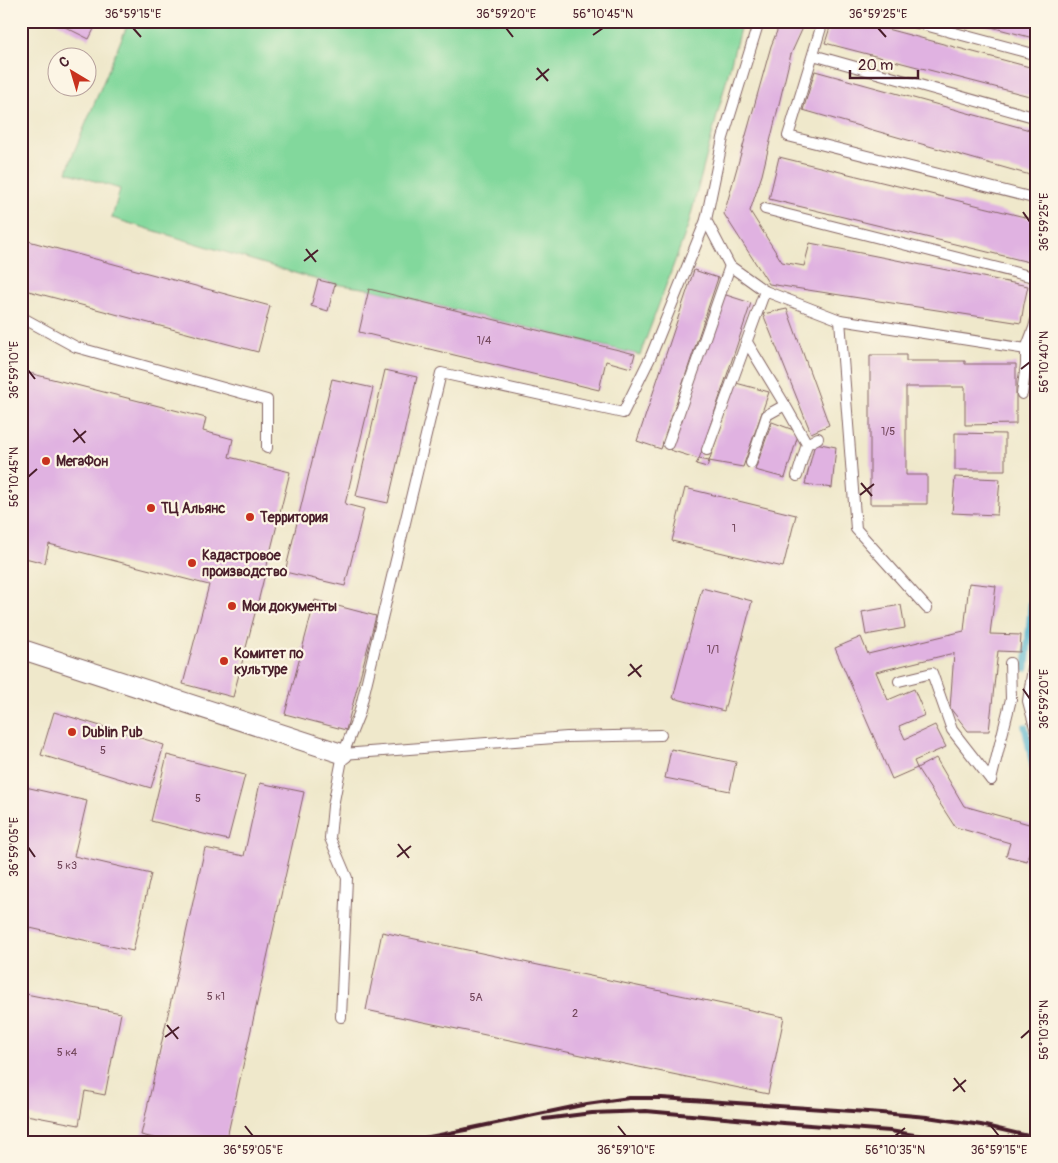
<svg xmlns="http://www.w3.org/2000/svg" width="1058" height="1163" font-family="Pangolin,sans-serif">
  <rect width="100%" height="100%" fill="#fcf5e5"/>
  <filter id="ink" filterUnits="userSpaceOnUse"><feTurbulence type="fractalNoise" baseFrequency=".02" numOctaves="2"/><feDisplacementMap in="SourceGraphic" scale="10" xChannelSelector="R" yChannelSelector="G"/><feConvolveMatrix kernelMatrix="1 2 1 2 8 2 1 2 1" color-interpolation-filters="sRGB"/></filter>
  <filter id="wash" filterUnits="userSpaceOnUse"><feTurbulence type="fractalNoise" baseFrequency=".0096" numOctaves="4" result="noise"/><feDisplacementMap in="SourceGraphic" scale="20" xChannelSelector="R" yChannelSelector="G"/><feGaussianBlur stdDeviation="1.12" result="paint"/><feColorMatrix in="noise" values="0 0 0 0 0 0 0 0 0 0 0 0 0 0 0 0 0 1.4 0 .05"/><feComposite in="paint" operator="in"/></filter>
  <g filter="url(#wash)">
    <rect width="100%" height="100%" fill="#efe8cb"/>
    <!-- green -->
    <polygon fill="#82d89c" stroke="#667c64" points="129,21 742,21 688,226 640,355 369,289 335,284 318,280 112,218 120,189 67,172 73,154"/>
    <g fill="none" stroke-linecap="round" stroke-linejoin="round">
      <!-- stream -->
      <g stroke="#4db1cc" stroke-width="7">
        <polyline points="1026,668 1037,538"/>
        <polyline points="1025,727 1037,785"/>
        <polyline points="1032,858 1037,839"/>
      </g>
    </g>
    <g id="blocks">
      <!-- building -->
      <g fill="#e0b2e1">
        <polygon points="53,21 98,21 89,39"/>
        <polygon points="781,21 806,21 791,54 762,175 750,211 782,262 804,266 810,243 1028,286 1024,304 1021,323 769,284 724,214 771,46"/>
        <polygon points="832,21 874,21 872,25 1037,69 1037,98 825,43"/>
        <polygon points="972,21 1037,21 1037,39 972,22"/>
        <polygon points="815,71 1037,132 1037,177 803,110"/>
        <polygon points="779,157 1037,220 1037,264 769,199"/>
        <polygon points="21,239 270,306 258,352 21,289"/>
        <polygon points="694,270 718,278 661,449 637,441"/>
        <polygon points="318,280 335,284 328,311 311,306"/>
        <polygon points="369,289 635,354 631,368 606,361 599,390 359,332"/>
        <polygon points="723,294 751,303 699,459 709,461 736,383 769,392 743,467 709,461 707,467 696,464 699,459 670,450"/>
        <polygon points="787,309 829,425 811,433 763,314"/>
        <polygon points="870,355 906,355 906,361 965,361 965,364 1016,364 1016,424 965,425 965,387 906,387 906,475 927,475 927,504 870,504"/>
        <polygon points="385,370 417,377 388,503 356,496"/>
        <polygon points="21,371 206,418 203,431 233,439 229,457 290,472 259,598 233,697 183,684 209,585 49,544 45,563 21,557"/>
        <polygon points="332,379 373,388 345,504 364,509 345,586 285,572"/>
        <polygon points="772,422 799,432 785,478 755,470"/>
        <polygon points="955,433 1005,434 1005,470 955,470"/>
        <polygon points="815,443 836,447 832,488 805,484"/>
        <polygon points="955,477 1000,479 997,515 952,513"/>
        <polygon points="685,488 796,515 783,567 672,541"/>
        <polygon points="969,583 996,586 990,634 1021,635 1020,652 998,651 989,731 968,731 950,708 954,653 876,672 888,700 914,689 925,715 899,726 905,739 935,725 946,747 914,761 917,768 892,779 835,648 861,637 868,654 964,631"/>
        <polygon points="702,588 752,601 724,711 673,698"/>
        <polygon points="315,600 376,616 346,730 285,714"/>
        <polygon points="901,605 905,628 866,635 862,612"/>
        <polygon points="54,712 164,745 151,788 41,755"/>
        <polygon points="671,749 736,762 730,791 665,778"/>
        <polygon points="167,755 245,775 228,840 151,821"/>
        <polygon points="936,758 964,806 1036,826 1027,861 1006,856 1010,843 955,827 917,768"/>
        <polygon points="260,783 304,792 226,1142 171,1142 141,1135 205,848 244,856"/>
        <polygon points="21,786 87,801 74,856 151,874 133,951 21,926"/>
        <polygon points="382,932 784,1017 768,1094 366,1010"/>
        <polygon points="21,993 121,1013 105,1095 85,1091 79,1125 21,1114"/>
      </g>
    </g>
  </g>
  <g filter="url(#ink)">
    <use href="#blocks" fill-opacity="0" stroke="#846563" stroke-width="1"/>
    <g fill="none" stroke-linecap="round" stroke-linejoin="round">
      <defs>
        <g id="service">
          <polyline points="823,21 788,136 1037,199"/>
          <polyline points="910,21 1037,55"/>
          <polyline points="813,55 1037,118"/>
          <polyline points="765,209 1037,278"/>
          <polyline points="706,220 730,266 765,291 840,320 1026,349 1037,354"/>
          <polyline points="21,317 76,347 267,400 267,448"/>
          <polyline points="840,320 856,529 927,608"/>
          <polyline points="747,342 785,405 767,415 751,463"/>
          <polyline points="1022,394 1026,364 1026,349 1034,328 1037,316"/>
          <polyline points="785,405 807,444 797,476"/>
          <polyline points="668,444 730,266"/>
          <polyline points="807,444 818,438"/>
          <polyline points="707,450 765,291"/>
          <polyline points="1037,642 1028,701 1037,735"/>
          <polyline points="899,681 932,673 952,730 991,780"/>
          <polyline points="343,754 567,737 661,735"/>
          <polyline points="991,780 1011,699 1010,663"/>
          <polyline points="341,1017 347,878 330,838 333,806 343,754 359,714 441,373 623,413 651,356 706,220 723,138 759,21"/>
        </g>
        <polyline id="minor" points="21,649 343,754"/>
      </defs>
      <!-- service casing -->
      <use href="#service" stroke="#846563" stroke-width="12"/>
      <!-- minor casing -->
      <use href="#minor" stroke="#846563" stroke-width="21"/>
      <!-- service -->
      <use href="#service" stroke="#fff" stroke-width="10"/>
      <!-- minor -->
      <use href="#minor" stroke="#fff" stroke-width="19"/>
      <!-- rail -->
      <g stroke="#4a1f2b" stroke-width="4">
        <polyline points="544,1119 592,1113 646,1111 770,1122 890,1131 957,1142"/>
        <polyline points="463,1130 587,1104 629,1098 662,1098 882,1113 927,1117 981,1125 1037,1138"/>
        <polyline points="404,1142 470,1129"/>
      </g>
    </g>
  </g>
  <!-- ticks -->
  <path fill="none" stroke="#4a1f2b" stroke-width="2" d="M133,28L141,37M506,28L513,37M878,28L886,37M593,35L603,28M537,68L548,81M536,80L549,69M1023,212L1030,222M306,249L316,262M304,261L318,250M1021,369L1030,362M28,370L35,379M74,429L85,443M73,442L86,431M28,477L37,469M861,483L872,496M860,495L874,484M630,664L641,677M628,676L642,665M1023,689L1030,699M398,844L409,858M28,847L35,857M397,857L411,846M167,1025L178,1039M165,1037L179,1027M1021,1038L1030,1030M954,1078L965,1092M953,1091L966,1080M245,1126L253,1136M618,1126L626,1136M991,1126L999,1136M895,1136L905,1128"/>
  <!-- markers -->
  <g fill="#c8321e" stroke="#fcf5e5" stroke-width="2">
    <circle cx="46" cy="461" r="5"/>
    <circle cx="151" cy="508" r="5"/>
    <circle cx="250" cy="517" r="5"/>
    <circle cx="192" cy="563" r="5"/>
    <circle cx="232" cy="606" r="5"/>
    <circle cx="224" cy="661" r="5"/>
    <circle cx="72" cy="732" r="5"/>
  </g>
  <g text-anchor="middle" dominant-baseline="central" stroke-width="4.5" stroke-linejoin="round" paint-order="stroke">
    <!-- number labels -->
    <g font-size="11" fill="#704458">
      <text x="484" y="340">1/4</text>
      <text x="888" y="431">1/5</text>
      <text x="734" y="528">1</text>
      <text x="713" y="649">1/1</text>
      <text x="103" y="750">5</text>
      <text x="198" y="798">5</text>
      <text x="67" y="865">5 к3</text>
      <text x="216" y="996">5 к1</text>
      <text x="476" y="997">5А</text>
      <text x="575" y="1013">2</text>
      <text x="67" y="1052">5 к4</text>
    </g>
    <!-- poi labels -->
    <g font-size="14" font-weight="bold" fill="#4a1f2b" stroke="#fcf5e5" text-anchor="start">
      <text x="56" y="461">МегаФон</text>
      <text x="161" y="508">ТЦ Альянс</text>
      <text x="260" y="517">Территория</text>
      <text x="202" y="555">Кадастровое<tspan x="202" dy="16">производство</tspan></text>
      <text x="242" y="606">Мои документы</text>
      <text x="234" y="653">Комитет по<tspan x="234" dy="16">культуре</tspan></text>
      <text x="82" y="732">Dublin Pub</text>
    </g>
  </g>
  <!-- margin -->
  <rect width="1058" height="1163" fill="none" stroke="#fcf5e5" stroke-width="55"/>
  <!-- north arrow -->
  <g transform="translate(72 72) rotate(322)"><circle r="24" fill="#fcf5e5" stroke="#b59f9b"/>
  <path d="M0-4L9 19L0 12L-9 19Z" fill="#c8321e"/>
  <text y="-8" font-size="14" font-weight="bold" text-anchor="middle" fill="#4a1f2b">С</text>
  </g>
  <!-- scale -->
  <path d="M850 70v8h68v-8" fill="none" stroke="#4a1f2b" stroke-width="2.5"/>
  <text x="858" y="70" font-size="15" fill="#4a1f2b" stroke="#fcf5e5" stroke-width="4" paint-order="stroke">20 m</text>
  <rect x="28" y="28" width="1002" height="1108" fill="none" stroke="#4a1f2b" stroke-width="2"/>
  <g font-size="12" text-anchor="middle" fill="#4a1f2b">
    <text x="133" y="18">36°59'15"E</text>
    <text x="506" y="18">36°59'20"E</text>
    <text x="603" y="18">56°10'45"N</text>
    <text x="878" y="18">36°59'25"E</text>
    <text transform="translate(1044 222) rotate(-90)" y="4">36°59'25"E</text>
    <text transform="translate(1044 362) rotate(-90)" y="4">56°10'40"N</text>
    <text transform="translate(14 370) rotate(-90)" y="4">36°59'10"E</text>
    <text transform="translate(14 477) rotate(-90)" y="4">56°10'45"N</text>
    <text transform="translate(1044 699) rotate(-90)" y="4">36°59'20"E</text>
    <text transform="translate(14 847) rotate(-90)" y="4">36°59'05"E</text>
    <text transform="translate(1044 1030) rotate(-90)" y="4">56°10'35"N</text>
    <text x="253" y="1154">36°59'05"E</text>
    <text x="626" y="1154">36°59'10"E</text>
    <text x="895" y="1154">56°10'35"N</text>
    <text x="999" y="1154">36°59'15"E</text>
  </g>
</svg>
